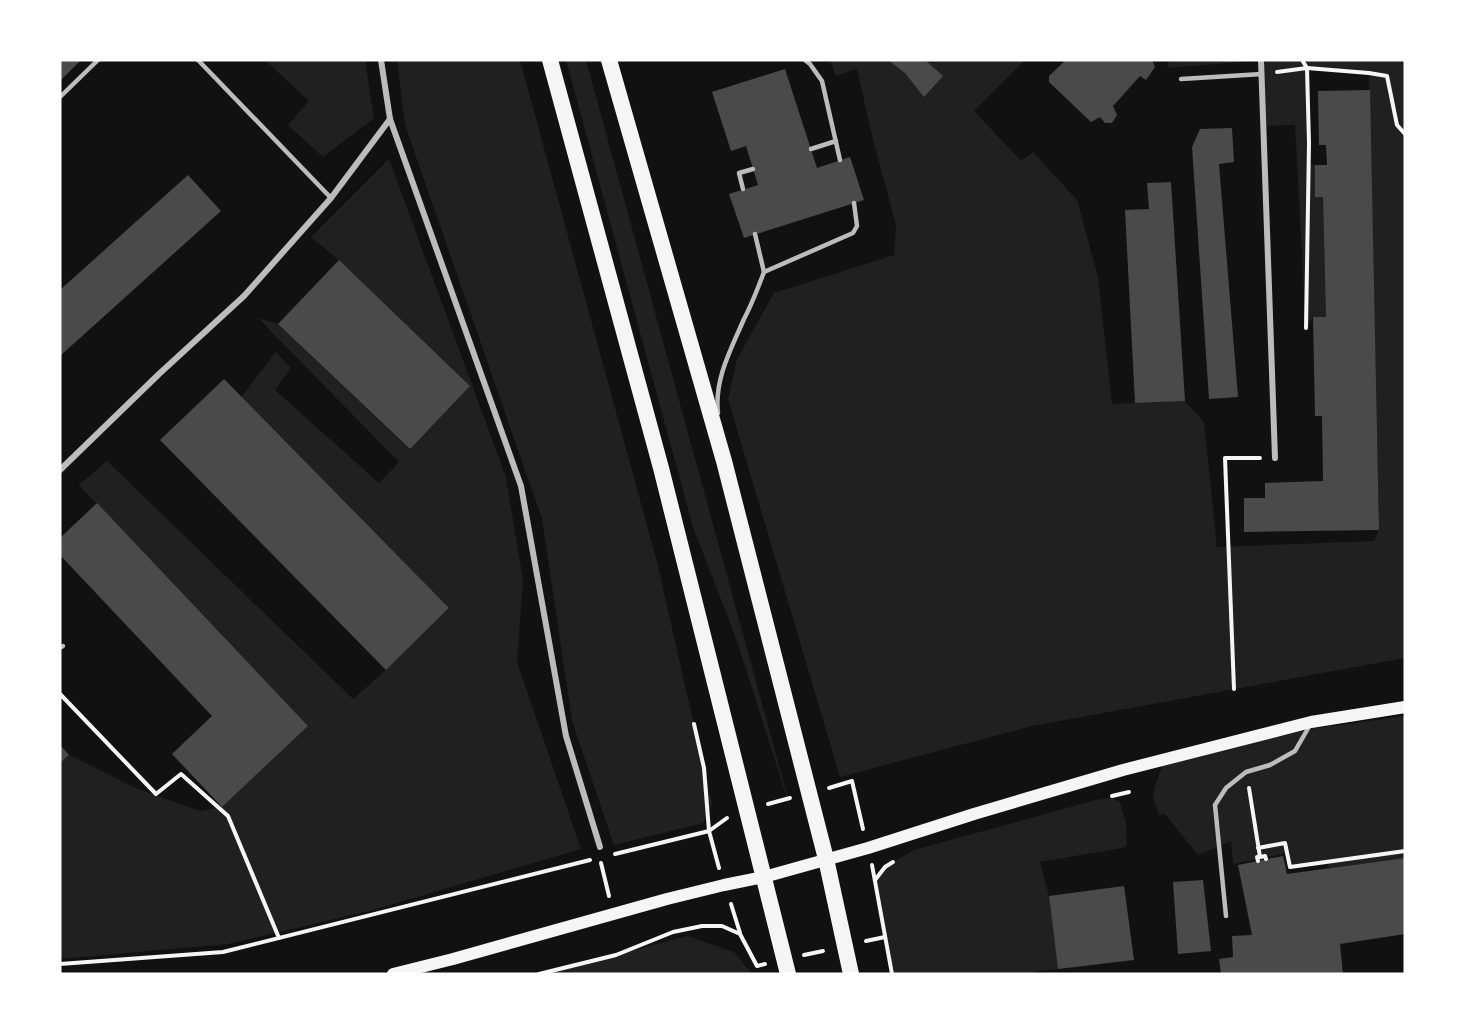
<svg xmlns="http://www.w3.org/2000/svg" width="1465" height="1034" font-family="'Sofia Sans Condensed',sans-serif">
  <rect width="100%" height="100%" fill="#111"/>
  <!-- green -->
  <g fill="#202020">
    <polygon points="265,60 365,60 374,118 323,157 288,125 309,101"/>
    <polygon points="397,60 520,60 657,562 712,804 703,823 614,845 572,721 542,519 405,125"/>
    <polygon points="566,60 586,60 793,817 737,641 693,527"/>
    <polygon points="830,60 1025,60 974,111 1021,161 1033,152 1077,200 1098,277 1112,404 1185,401 1204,422 1217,547 1374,541 1379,530 1369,74 1307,68 1309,164 1315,165 1315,197 1323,197 1326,317 1313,317 1306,328 1295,125 1263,126 1261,60 1405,60 1405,658 1032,726 840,777 728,399 737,359 774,293 894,255 896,225 873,140 857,69 836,76"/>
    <polygon points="1169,60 1242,60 1242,62 1167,68"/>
    <polygon points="389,159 506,477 523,580 517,662 581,849 373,910 228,944 60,959 60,763 69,755 138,789 200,811 222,807 308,726 79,485 107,461 353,699 386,670 449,609 241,397 276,352 291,368 275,390 379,483 399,462 258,318 278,324 409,449 470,386 339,260 311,237"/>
    <polygon points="1405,716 1405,858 1329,868 1328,862 1290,867 1287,853 1233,864 1231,841 1198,855 1165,814 1159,815 1153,798 1156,783 1163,764 1311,729"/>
    <polygon points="1112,798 1120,802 1126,824 1127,845 1122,848 1040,862 1049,896 1058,969 1037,971 1037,974 892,974 875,881 885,867 914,850 1096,800"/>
    <polygon points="687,936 734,952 752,974 544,974"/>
  </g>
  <!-- building -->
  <g fill="#4a4a4a">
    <polygon points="60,60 81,60 60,81"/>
    <polygon points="888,60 925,60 943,76 924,97 905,73"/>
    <polygon points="1066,60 1152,60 1155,67 1146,80 1140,76 1113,106 1117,115 1112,123 1105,123 1100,117 1091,122 1049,82 1049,76"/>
    <polygon points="785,69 817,168 850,157 864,200 744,238 729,194 758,185 746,146 731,151 712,92"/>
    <polygon points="1370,90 1379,530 1244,532 1244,498 1265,498 1265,483 1323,481 1322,416 1315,416 1313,317 1326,317 1323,197 1315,197 1315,165 1327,165 1326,145 1319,145 1318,91"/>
    <polygon points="1232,128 1234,162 1219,164 1238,397 1209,399 1192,147 1200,129"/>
    <polygon points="188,175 221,211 60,356 60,290"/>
    <polygon points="1171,182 1185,401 1135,403 1125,210 1149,209 1147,183"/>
    <polygon points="339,260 470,386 410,449 278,324"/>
    <polygon points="224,379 449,608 386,670 160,440"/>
    <polygon points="97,503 308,726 222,807 172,754 212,716 60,555 60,538"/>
    <polygon points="60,745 69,755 60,763"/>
    <polygon points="1283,856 1287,874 1405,858 1405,934 1340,944 1343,974 1221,974 1219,959 1233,957 1232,936 1252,935 1238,865"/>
    <polygon points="1203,880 1211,951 1178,954 1173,882"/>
    <polygon points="1124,886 1134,960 1058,969 1049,896"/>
  </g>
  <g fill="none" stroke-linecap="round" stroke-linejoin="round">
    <!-- path -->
    <g stroke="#f5f5f5" stroke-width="4">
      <polyline points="1302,60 1307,68 1309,143 1306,328"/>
      <polyline points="1277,72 1307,68 1369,73 1387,76 1397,125 1405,134"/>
      <polyline points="1234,689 1225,458 1260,458"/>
      <polyline points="60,694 156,794 181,774 228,816 279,938"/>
      <polyline points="694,724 704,768 709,831 719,868"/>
      <polyline points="829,788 852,781 863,829"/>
      <polyline points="1249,788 1260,857 1257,857 1258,861"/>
      <polyline points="1112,796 1129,792"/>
      <polyline points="768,804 790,798"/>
      <polyline points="1258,848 1285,843 1290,867 1405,851"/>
      <polyline points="615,854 709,831 727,818"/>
      <polyline points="1260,857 1265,856 1266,859"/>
      <polyline points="601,863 609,896"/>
      <polyline points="872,865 892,974"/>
      <polyline points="875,880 885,867 893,862"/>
      <polyline points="731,904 740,933"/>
      <polyline points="866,941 885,937"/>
      <polyline points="804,955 823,951"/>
      <polyline points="60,964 223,952 590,860"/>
      <polyline points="539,974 616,955 673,932 702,926 722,926 740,934 757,966 765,964"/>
    </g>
    <!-- service -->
    <g stroke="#bcbcbc" stroke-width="4.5">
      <polyline points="198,60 331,198"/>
      <polyline points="805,60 810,64 822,81 840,160"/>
      <polyline points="1181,79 1262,74"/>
      <polyline points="60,97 98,60"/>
      <polyline points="811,149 836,141"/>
      <polyline points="743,189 739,173 753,169"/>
      <polyline points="755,234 764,272"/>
      <path d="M718,413C714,380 731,349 744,319C752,304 758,288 764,272L853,233L857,226L854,203"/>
      <polyline points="60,648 63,646"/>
      <polyline points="1226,916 1215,805 1226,788 1246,772 1270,765 1295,751 1310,725"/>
    </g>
    <!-- minor -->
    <g stroke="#bcbcbc" stroke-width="6">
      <polyline points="381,60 390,119 521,486 566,736 600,847"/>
      <polyline points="1261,60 1275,458"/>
      <polyline points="60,470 159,374 244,296 331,198 390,119"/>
    </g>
    <!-- secondary -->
    <polyline stroke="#f5f5f5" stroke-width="12" points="393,974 453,959 667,899 724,885 764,877 868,848 974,814 1123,770 1311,722 1405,707"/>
    <!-- trunk -->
    <g stroke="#f5f5f5" stroke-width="16">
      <polyline points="550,60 661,468 788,974"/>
      <polyline points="609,60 724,461 826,859 851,974"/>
    </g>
  </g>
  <!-- border -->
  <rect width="1465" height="1034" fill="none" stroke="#ffffff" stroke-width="123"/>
</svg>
